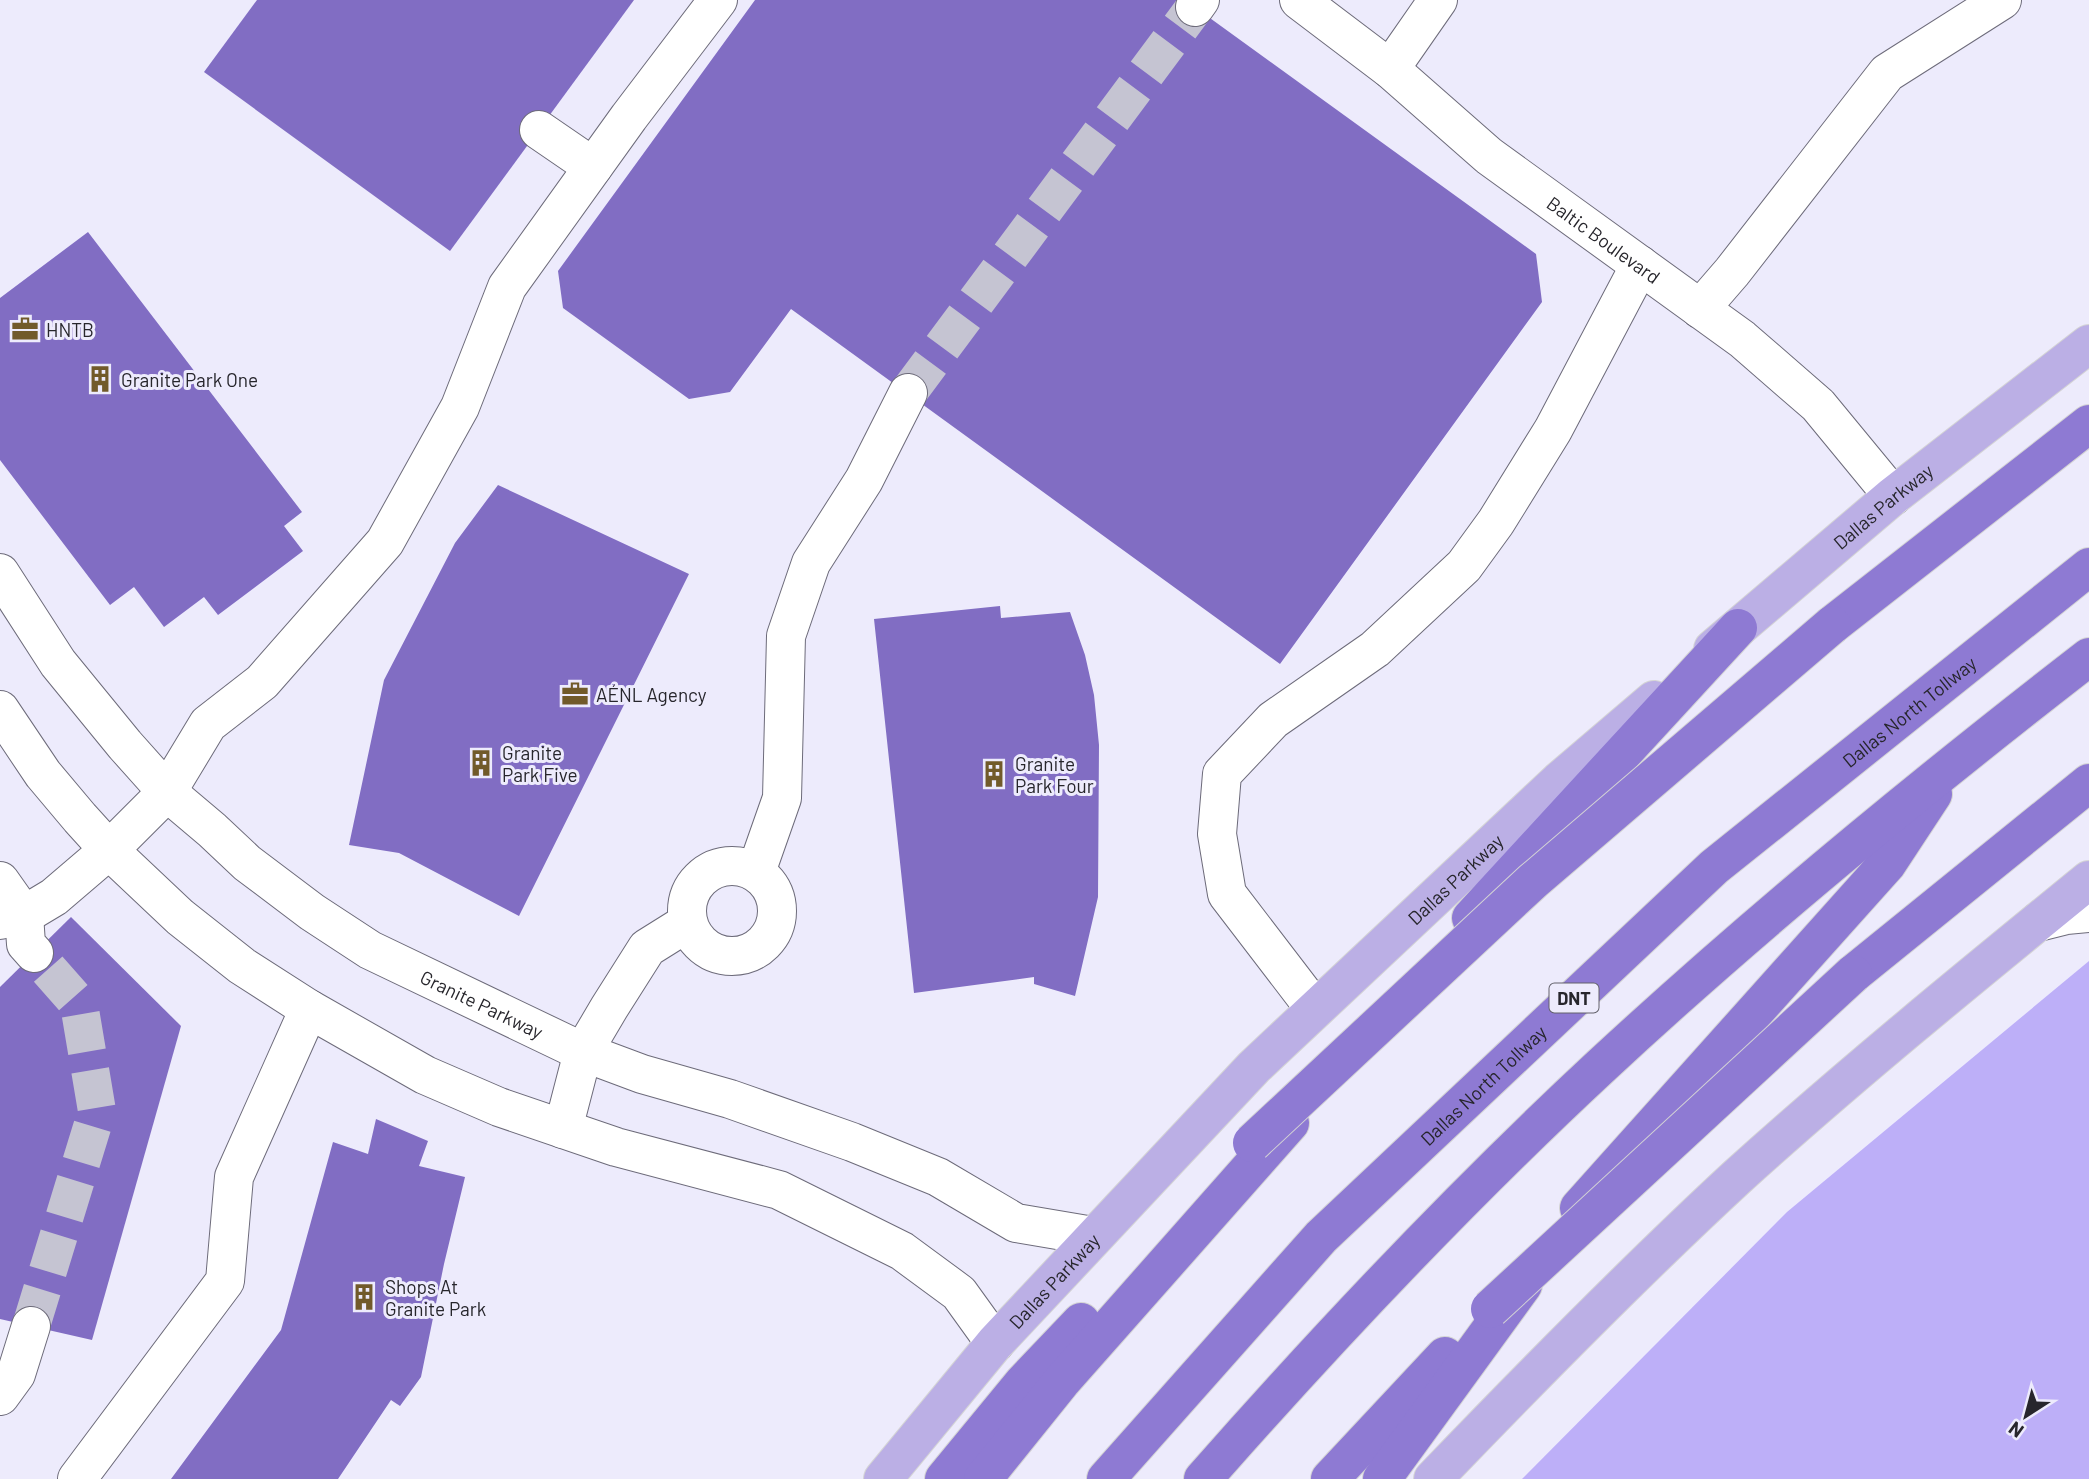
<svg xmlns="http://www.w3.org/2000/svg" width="2089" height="1479" font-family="Barlow,sans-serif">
  <rect width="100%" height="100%" fill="#edebfc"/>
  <!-- green -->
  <polygon fill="#bdaff8" points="2089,961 2089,1479 1522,1479 1787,1212"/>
  <!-- building -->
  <g fill="#816dc3">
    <polygon points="257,0 634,0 450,251 204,72"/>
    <polygon points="755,0 1185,0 1536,254 1542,302 1280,664 791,309 730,392 689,399 563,308 558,271"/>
    <polygon points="88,232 302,512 284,526 303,551 218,615 204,597 164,627 134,587 110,605 0,460 0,298"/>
    <polygon points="498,485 689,574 519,916 399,853 349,845 384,680 455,543"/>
    <polygon points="1000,606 1001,618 1070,612 1085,655 1094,695 1099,745 1098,897 1075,996 1034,984 1034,977 914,993 874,619"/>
    <polygon points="71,917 181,1026 92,1340 0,1319 0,987"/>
    <polygon points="376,1119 428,1141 419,1166 465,1177 444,1264 421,1377 400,1406 391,1400 338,1479 171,1479 281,1330 333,1142 368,1154"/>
  </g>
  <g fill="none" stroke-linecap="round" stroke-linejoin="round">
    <!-- minor-tunnel -->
    <g stroke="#c5c4d2" stroke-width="38" stroke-dasharray="38 19" stroke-linecap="butt">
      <polyline points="908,393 1195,7"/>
      <polyline points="31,1326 97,1111 79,1004 34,953"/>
    </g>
    <defs>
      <g id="minor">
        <path id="s1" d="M1299,0L1390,69L1489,156L1742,339L1818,405L1893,496"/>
        <polyline points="1195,7 1200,0"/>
        <polyline points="1390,69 1438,0"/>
        <polyline points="539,130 593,167"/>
        <polyline points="1700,309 1732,272 1887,73 2002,0"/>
        <path id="s2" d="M0,573L58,663L125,745L167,792L212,830L247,863L312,912L370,950L583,1052L642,1074L730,1099L852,1142L938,1177L1016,1223L1093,1236"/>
        <polyline points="0,710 43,774 80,818 109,850 180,917 242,966 309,1009 425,1075 499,1107 616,1147 779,1190 902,1251 959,1293 995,1343"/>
        <circle cx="732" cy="911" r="45"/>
        <polyline points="756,872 782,798 786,636 811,563 864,480 908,393"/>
        <polyline points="0,881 24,915 26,944 34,953"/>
        <polyline points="0,920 24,915 54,897 109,850 167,792 208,724 262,682 385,542 460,407 507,287 629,117 718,0"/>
        <polyline points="2038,922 2066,915 2089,913"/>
        <polyline points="1315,1009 1227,894 1217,834 1222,774 1273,720 1375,649 1464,566 1496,522 1553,430 1640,265"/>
        <polyline points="563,1129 583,1052 609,1008 647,948 687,923"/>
        <polyline points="0,1396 16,1374 31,1326"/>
        <polyline points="77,1479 225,1281 234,1177 309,1009"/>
      </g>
      <g id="major">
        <path id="s3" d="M1713,649L1893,496L2089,344"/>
        <path id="s4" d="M883,1479L995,1343L1254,1067L1559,781L1654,700"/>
        <path d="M1433,1479C1532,1376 1632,1274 1737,1177C1851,1074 1970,977 2089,880"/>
      </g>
      <g id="highway">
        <polyline points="1832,625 2089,424"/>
        <polyline points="1471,918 1738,628"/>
        <polyline points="1853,974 2089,783"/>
        <polyline points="1579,1208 1887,864 1933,794"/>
        <polyline points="944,1479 1023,1383 1081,1322"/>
        <polyline points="983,1479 1061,1382 1290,1123"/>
        <path id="s5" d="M1106,1479L1321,1237L1714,867L2089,567"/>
        <path d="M1203,1479C1329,1336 1460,1197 1600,1067C1756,922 1921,787 2089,657"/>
        <polyline points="1330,1479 1445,1356"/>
        <polyline points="1382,1479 1523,1285"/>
      </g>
    </defs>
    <!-- minor casing -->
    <use href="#minor" stroke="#6d6b7a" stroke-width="40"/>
    <!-- major casing -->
    <use href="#major" stroke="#d4d4d5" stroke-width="40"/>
    <!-- highway casing -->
    <use href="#highway" stroke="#d4d4d5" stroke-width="40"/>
    <!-- minor -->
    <use href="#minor" stroke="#fff" stroke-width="38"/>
    <!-- major -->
    <use href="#major" stroke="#bbafe5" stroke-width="38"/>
    <!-- highway -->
    <use href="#highway" stroke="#8e7ad3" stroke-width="38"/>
    <defs>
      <g id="highway-bridge">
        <polyline points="1252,1143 1533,881 1832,625"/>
        <polyline points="1490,1309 1853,974"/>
      </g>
    </defs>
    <!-- highway-bridge casing -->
    <use href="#highway-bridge" stroke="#d4d4d5" stroke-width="40" stroke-linecap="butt"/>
    <!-- highway-bridge -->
    <use href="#highway-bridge" stroke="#8e7ad3" stroke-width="38"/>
  </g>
  <!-- icons -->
  <defs>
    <symbol id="office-bare" viewBox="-9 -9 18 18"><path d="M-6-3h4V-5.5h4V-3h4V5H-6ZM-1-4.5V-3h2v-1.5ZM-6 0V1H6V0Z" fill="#715a2a" stroke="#edebfc" stroke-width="2.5" paint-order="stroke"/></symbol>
    <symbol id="building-bare" viewBox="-9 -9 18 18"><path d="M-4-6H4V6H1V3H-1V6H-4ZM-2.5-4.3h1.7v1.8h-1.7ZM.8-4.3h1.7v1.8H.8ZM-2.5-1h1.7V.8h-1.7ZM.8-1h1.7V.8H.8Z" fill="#715a2a" stroke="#edebfc" stroke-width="2.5" paint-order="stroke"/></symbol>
  </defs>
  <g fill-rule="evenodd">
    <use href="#office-bare" x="6" y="310" width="38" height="38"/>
    <use href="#building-bare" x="81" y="360" width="38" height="38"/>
    <use href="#office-bare" x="556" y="675" width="38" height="38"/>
    <use href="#building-bare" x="462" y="744" width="38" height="38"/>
    <use href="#building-bare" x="975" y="755" width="38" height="38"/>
    <use href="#building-bare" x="345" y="1278" width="38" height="38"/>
  </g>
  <g text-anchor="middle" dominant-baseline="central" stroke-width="6" stroke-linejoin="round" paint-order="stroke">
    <!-- shield labels -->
    <rect fill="#edebfc" stroke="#62616a" stroke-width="2" x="1549.5" y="983.5" width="49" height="29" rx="5"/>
    <g font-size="18" font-weight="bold" fill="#27262c">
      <text x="1574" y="998">DNT</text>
    </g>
    <!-- street labels -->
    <g font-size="19" fill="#27262c" stroke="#edebfc">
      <text stroke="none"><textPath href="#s1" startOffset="388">Baltic Boulevard</textPath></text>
      <text stroke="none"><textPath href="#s3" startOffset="222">Dallas Parkway</textPath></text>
      <text stroke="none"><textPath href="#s5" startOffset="1113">Dallas North Tollway</textPath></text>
      <text stroke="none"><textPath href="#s4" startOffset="830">Dallas Parkway</textPath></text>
      <text stroke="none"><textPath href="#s2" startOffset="658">Granite Parkway</textPath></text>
      <text stroke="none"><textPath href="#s5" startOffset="546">Dallas North Tollway</textPath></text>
      <text stroke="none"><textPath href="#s4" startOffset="262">Dallas Parkway</textPath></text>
    </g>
    <!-- poi labels -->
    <g font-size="19" fill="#27262c" stroke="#edebfc" text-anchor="start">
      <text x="46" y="329">HNTB</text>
      <text x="121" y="379">Granite Park One</text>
      <text x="596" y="694">AÉNL Agency</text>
      <text x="502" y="752">Granite<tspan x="502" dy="22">Park Five</tspan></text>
      <text x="1015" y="763">Granite<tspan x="1015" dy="22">Park Four</tspan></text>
      <text x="385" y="1286">Shops At<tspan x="385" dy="22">Granite Park</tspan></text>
    </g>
  </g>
  <!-- north arrow -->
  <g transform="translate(2026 1416) rotate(216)" stroke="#edebfc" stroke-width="5" paint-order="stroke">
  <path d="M0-5L12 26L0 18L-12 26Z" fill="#27262c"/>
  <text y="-10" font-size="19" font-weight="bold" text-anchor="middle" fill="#27262c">N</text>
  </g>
</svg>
